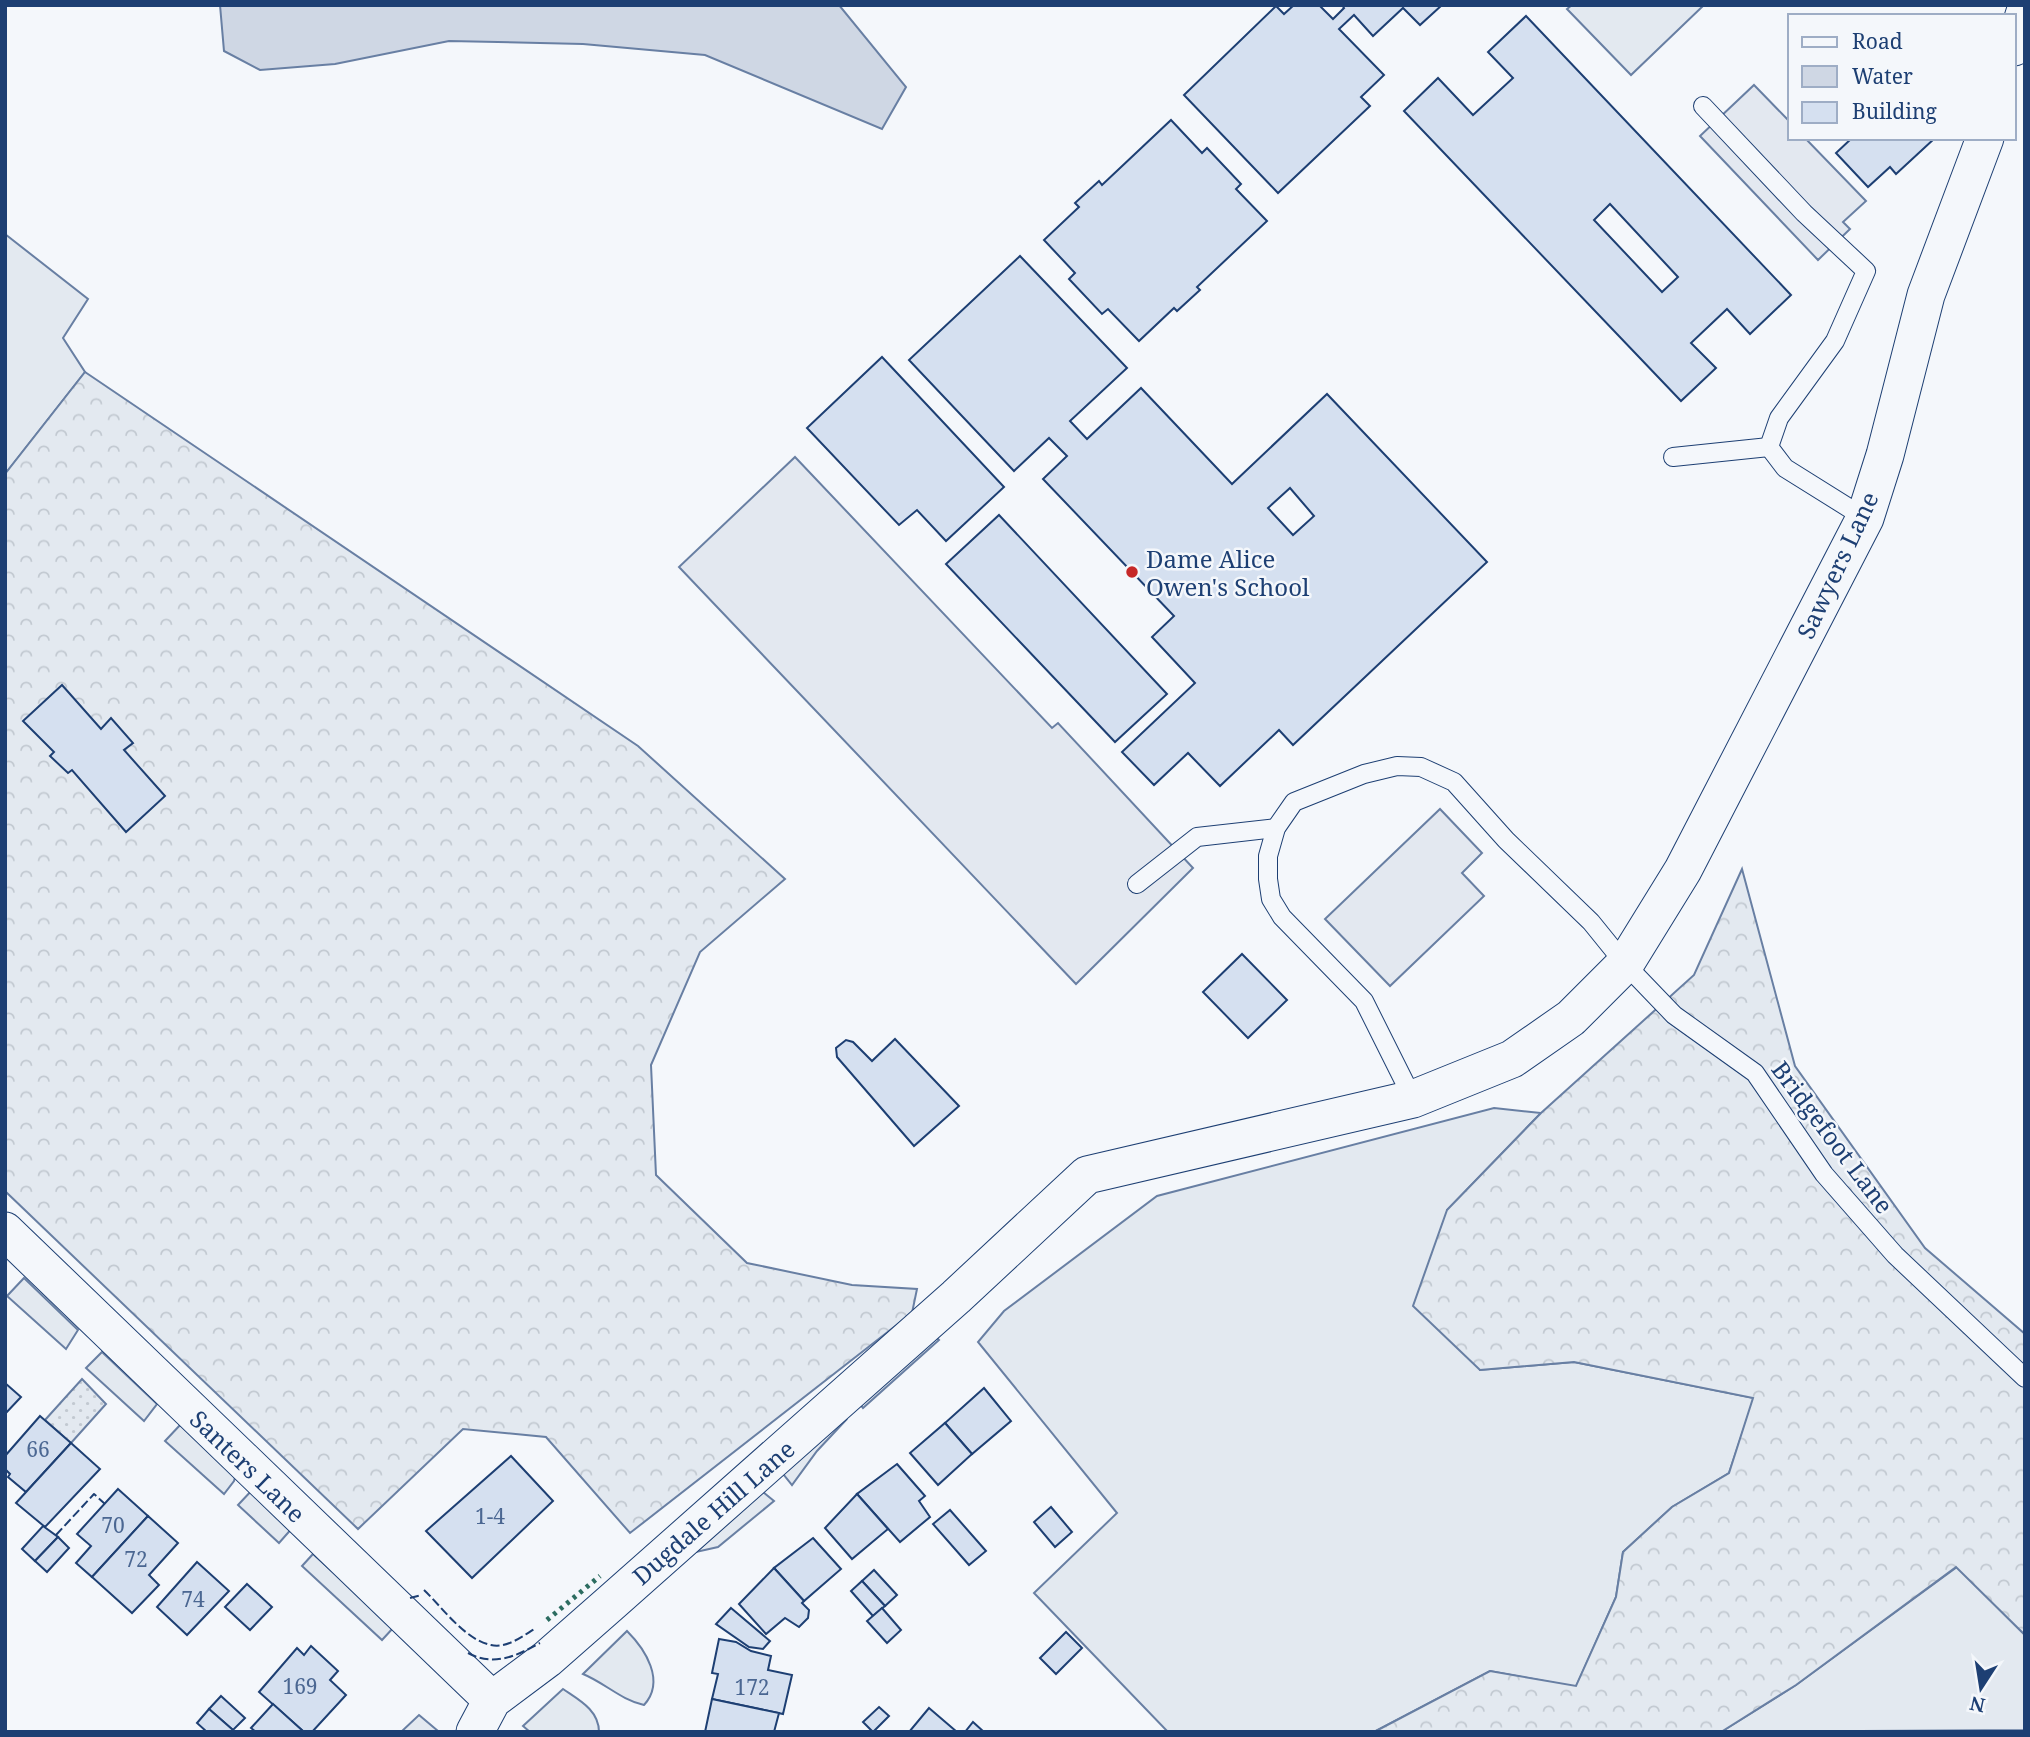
<svg xmlns="http://www.w3.org/2000/svg" width="2030" height="1737" font-family="'Noto Serif',serif">
  <defs>
    <pattern id="forest-crowns" width="20" height="18" patternUnits="userSpaceOnUse" patternTransform="scale(1.75)"><rect width="20" height="18" fill="#e3e9f0"/><path d="M2 6a3 3 0 1 1 6 0M12 15a3 3 0 1 1 6 0" fill="none" stroke="#c2c9d1"/></pattern>
    <pattern id="garden-dots" width="8" height="8" patternUnits="userSpaceOnUse" patternTransform="scale(1.75)"><rect width="8" height="8" fill="#e3e9f0"/><path d="M2 2h.1M6 6h.1" fill="none" stroke="#c2c9d1" stroke-width="1.8" stroke-linecap="round"/></pattern>
  </defs>
  <rect width="100%" height="100%" fill="#f4f7fb"/>
  <!-- grass -->
  <g fill="#e3e9f0" stroke="#687fa3" stroke-width="2">
    <polygon points="1572,5 1704,5 1631,75 1567,9"/>
    <polygon points="5,234 88,299 63,338 85,372 5,474"/>
    <polygon points="1494,1108 1541,1113 1447,1210 1480,1370 1574,1362 1754,1398 1729,1473 1672,1507 1623,1552 1616,1597 1576,1687 1490,1671 1374,1732 1168,1732 1034,1593 1117,1513 978,1342 1004,1311 1157,1196"/>
    <polygon points="24,1278 78,1330 66,1349 7,1296"/>
    <polygon points="932,1333 939,1340 863,1408 856,1399"/>
    <polygon points="102,1352 157,1404 144,1421 86,1368"/>
    <polygon points="837,1419 846,1420 817,1451 792,1485 780,1470"/>
    <polygon points="182,1423 236,1474 234,1481 224,1494 165,1441"/>
    <polygon points="254,1488 294,1526 279,1543 238,1505"/>
    <polygon points="763,1492 774,1501 718,1547 696,1552"/>
    <polygon points="313,1554 394,1627 382,1640 302,1566"/>
    <polygon points="1957,1567 2025,1635 2025,1730 1721,1732 1796,1685"/>
    <path d="M627,1631C645,1649 666,1681 644,1705C621,1700 605,1683 583,1674Z"/>
    <path d="M563,1689C579,1700 599,1710 599,1732H530L523,1726Z"/>
    <polygon points="419,1715 438,1731 439,1732 401,1732"/>
  </g>
  <!-- forest -->
  <g fill="url(#forest-crowns)" stroke="#687fa3" stroke-width="2">
    <polygon points="85,372 638,746 785,879 700,952 651,1065 656,1175 747,1263 852,1285 917,1289 912,1313 630,1533 546,1437 463,1429 358,1529 5,1191 5,474"/>
    <polygon points="1742,869 1795,1066 1925,1248 2025,1334 2025,1635 1956,1567 1796,1685 1721,1732 1374,1732 1490,1671 1576,1686 1616,1597 1623,1552 1672,1507 1729,1473 1753,1398 1574,1362 1480,1370 1413,1306 1447,1210 1541,1113 1694,975"/>
  </g>
  <!-- garden -->
  <polygon fill="url(#garden-dots)" stroke="#687fa3" stroke-width="2" points="82,1379 106,1404 71,1443 45,1420"/>
  <!-- parking -->
  <g fill="#e3e8f0" stroke="#687fa3" stroke-width="2">
    <polygon points="1754,85 1790,122 1790,138 1805,138 1866,201 1843,222 1850,229 1818,260 1700,136"/>
    <polygon points="795,457 1052,728 1058,723 1193,868 1076,984 679,567"/>
    <polygon points="1440,809 1482,853 1462,873 1484,896 1390,986 1325,919"/>
  </g>
  <!-- water -->
  <polygon fill="#cfd7e4" stroke="#687fa3" stroke-width="2" points="220,5 839,5 906,87 882,129 705,55 583,44 449,41 335,64 260,70 224,51"/>
  <!-- building -->
  <g fill="#d5e0f0" stroke="#1d3f73" stroke-width="2" fill-rule="evenodd">
    <polygon points="1294,5 1319,5 1333,19 1344,8 1342,5 1442,5 1420,25 1403,8 1373,36 1354,15 1339,29 1384,75 1361,97 1370,106 1278,193 1184,95 1276,6 1284,14"/>
    <path d="M1526,16L1791,295L1750,334L1727,309L1691,343L1716,368L1681,401L1404,111L1438,78L1473,115L1513,78L1488,52ZM1610,204L1678,277L1662,292L1594,220Z"/>
    <polygon points="1171,120 1202,153 1207,148 1241,184 1236,189 1267,221 1197,287 1200,290 1177,311 1174,308 1139,341 1108,309 1102,314 1069,279 1075,273 1044,240 1079,207 1075,203 1099,181 1102,185"/>
    <polygon points="1852,138 1935,138 1896,174 1890,167 1868,187 1836,153"/>
    <path d="M1020,256L1127,368L1070,421L1087,439L1141,388L1232,484L1327,394L1487,562L1293,745L1279,730L1220,786L1188,753L1154,785L1122,752L1195,683L1152,637L1174,616L1043,479L1067,456L1049,438L1014,471L909,360ZM1290,488L1314,516L1293,535L1268,508Z"/>
    <polygon points="882,357 1004,487 946,541 917,510 899,525 807,428"/>
    <polygon points="999,515 1167,694 1115,742 946,564"/>
    <polygon points="62,685 101,729 111,718 133,743 124,750 165,796 126,832 72,770 68,773 50,756 54,752 23,721"/>
    <polygon points="1242,954 1287,1000 1248,1038 1203,992"/>
    <polygon points="895,1039 959,1106 914,1146 837,1057 836,1048 846,1040 853,1042 872,1061"/>
    <polygon points="5,1383 21,1397 5,1414"/>
    <polygon points="984,1388 1011,1421 972,1454 945,1423"/>
    <polygon points="40,1416 71,1443 26,1492 8,1477 10,1474 5,1469 5,1456"/>
    <polygon points="945,1423 972,1454 938,1485 910,1453"/>
    <polygon points="71,1443 100,1469 45,1527 16,1503"/>
    <polygon points="511,1456 553,1501 472,1578 426,1531"/>
    <polygon points="897,1464 925,1496 919,1501 930,1517 900,1542 857,1494"/>
    <polygon points="118,1489 148,1516 92,1577 76,1563 91,1546 77,1534"/>
    <polygon points="857,1494 888,1529 852,1559 825,1528"/>
    <polygon points="1051,1507 1072,1532 1055,1547 1034,1522"/>
    <polygon points="950,1510 986,1551 969,1565 933,1524"/>
    <polygon points="148,1516 178,1543 149,1575 159,1585 132,1613 92,1577"/>
    <polygon points="43,1526 58,1537 35,1561 22,1549"/>
    <polygon points="58,1537 69,1548 47,1572 35,1561"/>
    <polygon points="813,1538 841,1569 804,1601 774,1568"/>
    <polygon points="197,1562 229,1591 187,1635 157,1607"/>
    <polygon points="774,1568 804,1601 802,1603 809,1610 808,1618 799,1627 785,1618 766,1634 739,1604"/>
    <polygon points="874,1570 897,1595 885,1606 862,1581"/>
    <polygon points="862,1581 885,1606 873,1616 851,1591"/>
    <polygon points="247,1584 272,1607 250,1630 225,1607"/>
    <polygon points="731,1608 770,1641 763,1649 749,1647 716,1624"/>
    <polygon points="882,1608 901,1630 887,1643 867,1621"/>
    <polygon points="1066,1632 1082,1648 1056,1674 1040,1658"/>
    <polygon points="719,1639 736,1642 751,1651 771,1656 768,1670 792,1675 783,1714 712,1699 718,1674 712,1673"/>
    <polygon points="311,1646 338,1671 330,1680 346,1695 312,1732 304,1732 259,1692 297,1648 304,1655"/>
    <polygon points="221,1696 245,1718 233,1730 209,1709"/>
    <polygon points="712,1699 779,1713 774,1732 705,1732"/>
    <polygon points="273,1704 304,1732 256,1732 251,1728"/>
    <polygon points="879,1707 889,1716 873,1732 863,1722"/>
    <polygon points="929,1708 957,1732 909,1732"/>
    <polygon points="209,1709 233,1730 234,1732 207,1732 197,1723"/>
    <polygon points="973,1722 984,1732 965,1732"/>
  </g>
  <g fill="none" stroke-linecap="round" stroke-linejoin="round">
    <defs>
      <g id="service">
        <polyline points="1703,106 1804,213 1866,271 1835,341 1779,418 1769,447 1785,468 1865,518"/>
        <polyline points="1673,457 1769,447"/>
        <polyline points="1137,884 1197,837 1276,828"/>
        <polyline points="1413,1099 1364,1001 1282,917 1271,899 1268,879 1268,856 1276,828 1294,802 1364,774 1397,766 1421,767 1454,782 1506,840 1591,922 1625,964 1674,1015 1755,1073 1824,1174 1895,1255 2025,1378"/>
      </g>
      <g id="minor">
        <polyline points="2014,47 2025,12"/>
        <polyline points="5,1231 492,1700"/>
        <polyline points="475,1732 492,1700 547,1659 613,1601 956,1297 1087,1175 1413,1099 1512,1059 1571,1018 1625,964 1683,870 1865,518 1885,455 1926,295 1985,138"/>
      </g>
    </defs>
    <!-- service casing -->
    <use href="#service" stroke="#1d3f73" stroke-width="20"/>
    <!-- minor casing -->
    <use href="#minor" stroke="#1d3f73" stroke-width="39"/>
    <!-- service -->
    <use href="#service" stroke="#f4f7fb" stroke-width="18"/>
    <!-- minor -->
    <use href="#minor" stroke="#f4f7fb" stroke-width="37"/>
    <!-- hedge -->
    <polyline stroke="#2c6c60" stroke-width="5" stroke-dasharray="3.5 5" stroke-linecap="butt" points="547,1620 600,1576"/>
    <!-- fence -->
    <g stroke="#1d3f73" stroke-width="2" stroke-dasharray="9 3.5" stroke-linecap="butt">
      <polyline points="56,1535 94,1494 105,1504"/>
      <path d="M424,1590C442,1607 465,1640 491,1645C507,1649 524,1635 536,1628"/>
      <polyline points="410,1598 422,1595"/>
      <path d="M468,1653C494,1667 516,1656 540,1643"/>
    </g>
  </g>
  <!-- markers -->
  <circle fill="#c62828" stroke="#f4f7fb" stroke-width="2.5" cx="1132" cy="572" r="7"/>
  <g text-anchor="middle" dominant-baseline="central" stroke-width="5" stroke-linejoin="round" paint-order="stroke">
    <!-- number labels -->
    <g font-size="21" fill="#4b6792">
      <text x="38" y="1449">66</text>
      <text x="490" y="1516">1-4</text>
      <text x="113" y="1525">70</text>
      <text x="136" y="1559">72</text>
      <text x="193" y="1599">74</text>
      <text x="300" y="1686">169</text>
      <text x="752" y="1687">172</text>
    </g>
    <!-- poi labels -->
    <g font-size="24" fill="#1d3f73" stroke="#f4f7fb" text-anchor="start">
      <text x="1146" y="558">Dame Alice<tspan x="1146" dy="28">Owen's School</tspan></text>
    </g>
    <!-- street labels -->
    <g font-size="24" fill="#1d3f73" stroke="#f4f7fb">
      <text transform="translate(1837 565) rotate(-65)">Sawyers Lane</text>
      <text transform="translate(1833 1137) rotate(53)">Bridgefoot Lane</text>
      <text transform="translate(248 1466) rotate(44)">Santers Lane</text>
      <text transform="translate(713 1512) rotate(-41)">Dugdale Hill Lane</text>
    </g>
  </g>
  <!-- border -->
  <rect width="2030" height="1737" fill="none" stroke="#1d3f73" stroke-width="14"/>
  <!-- legend -->
  <rect x="1788" y="14" width="228" height="126" fill="#f4f7fb" stroke="#9eadc5" stroke-width="2"/>
  <rect x="1802" y="37" width="35" height="10" fill="#f4f7fb" stroke="#9eadc5" stroke-width="2"/>
  <text x="1852" y="49" font-size="21" fill="#1d3f73">Road</text>
  <rect x="1802" y="66" width="35" height="21" fill="#cfd7e4" stroke="#9eadc5" stroke-width="2"/>
  <text x="1852" y="84" font-size="21" fill="#1d3f73">Water</text>
  <rect x="1802" y="102" width="35" height="21" fill="#d5e0f0" stroke="#9eadc5" stroke-width="2"/>
  <text x="1852" y="119" font-size="21" fill="#1d3f73">Building</text>
  <!-- north arrow -->
  <g transform="translate(1981 1688) rotate(192)" stroke="#f4f7fb" stroke-width="5" paint-order="stroke">
  <path d="M0-5L12 26L0 18L-12 26Z" fill="#1d3f73"/>
  <text y="-10" font-size="19" font-weight="bold" text-anchor="middle" fill="#1d3f73">N</text>
  </g>
</svg>
